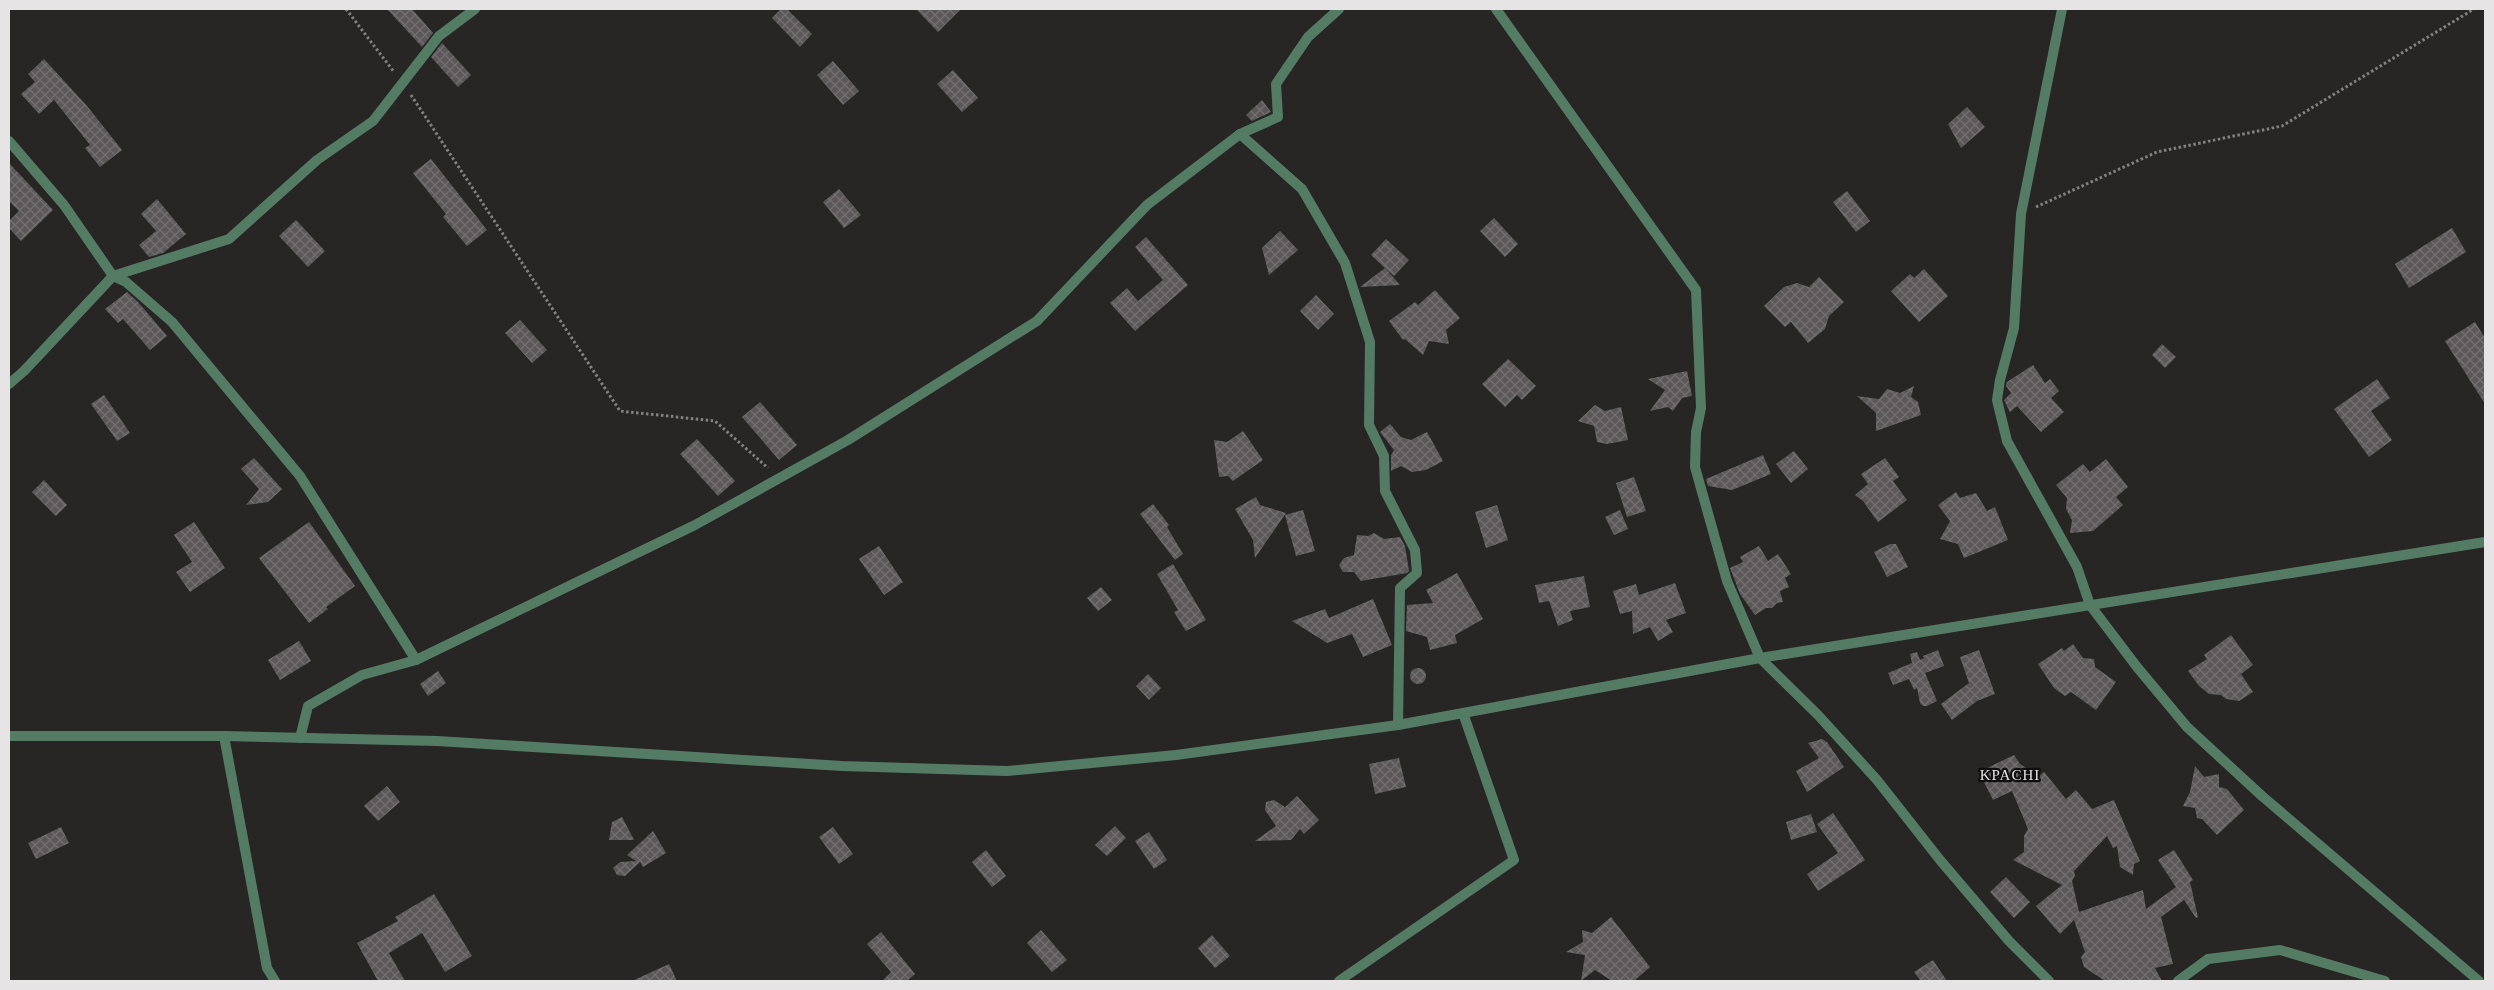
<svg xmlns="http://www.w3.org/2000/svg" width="2494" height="990" font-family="'Times New Roman',serif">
  <defs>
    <pattern id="building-cross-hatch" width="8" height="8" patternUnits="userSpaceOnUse" patternTransform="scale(1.25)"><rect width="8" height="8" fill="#5c5859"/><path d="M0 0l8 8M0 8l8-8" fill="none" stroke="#737071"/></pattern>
  </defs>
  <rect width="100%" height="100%" fill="#282525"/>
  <!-- building -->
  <g fill="url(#building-cross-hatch)">
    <polygon points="387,9 412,9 433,33 422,47"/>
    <polygon points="781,9 787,9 812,34 800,47 772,18"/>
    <polygon points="916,9 961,9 938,32"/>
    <polygon points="442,43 471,75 458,87 431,57"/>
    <polygon points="44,59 87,106 122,150 100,167 85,148 90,145 54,100 39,114 21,94 35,82 28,74"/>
    <polygon points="833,61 859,91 843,105 817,75"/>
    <polygon points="953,70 978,98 962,112 937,84"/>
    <polygon points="1262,100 1271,112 1252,121 1246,115"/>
    <polygon points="1967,107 1985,127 1961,148 1948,124"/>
    <polygon points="431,159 487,230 467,246 443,217 446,214 413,173"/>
    <polygon points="9,163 53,210 21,241 9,228 9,221 19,211 9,201"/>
    <polygon points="839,189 861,215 844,228 823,202"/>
    <polygon points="1847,191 1870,221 1856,232 1833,202"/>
    <polygon points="157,199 186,234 163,253 149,257 139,245 156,231 141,214"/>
    <polygon points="1494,218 1518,244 1505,257 1480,231"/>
    <polygon points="296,220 325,251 308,267 279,236"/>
    <polygon points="2452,228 2466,252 2409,288 2395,264"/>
    <polygon points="1280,231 1298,250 1269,275 1262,248"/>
    <polygon points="1146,237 1188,285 1135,331 1110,303 1127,288 1138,301 1163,280 1135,247"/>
    <polygon points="1386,239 1409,260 1394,276 1386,269 1400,285 1360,287 1385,268 1371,255"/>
    <polygon points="1924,269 1948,296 1919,322 1891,291 1910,274 1914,278"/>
    <polygon points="1819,277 1844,302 1829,316 1825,329 1808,343 1791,322 1785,327 1764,306 1784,287 1797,283 1809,287"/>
    <polygon points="1435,290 1460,318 1446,330 1449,344 1429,341 1423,355 1405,339 1403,340 1389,321 1415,302 1418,305"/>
    <polygon points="127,292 138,302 167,336 150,350 123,319 118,323 105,309"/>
    <polygon points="1316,295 1334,314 1318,330 1300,311"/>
    <polygon points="520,320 547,350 532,363 505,333"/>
    <polygon points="2475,322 2485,338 2485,404 2445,341"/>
    <polygon points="2162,344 2176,357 2165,368 2152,355"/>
    <polygon points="1508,359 1536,386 1522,400 1517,395 1505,407 1482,384"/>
    <polygon points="2033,365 2045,383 2050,379 2059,391 2051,398 2064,412 2041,432 2017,406 2010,412 2004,400 2011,393 2006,386 2007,382"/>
    <polygon points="1687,371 1692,396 1682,398 1673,411 1668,407 1650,411 1665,390 1648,379"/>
    <polygon points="2377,379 2390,398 2371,411 2392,440 2369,457 2334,409"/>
    <polygon points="1914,386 1911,397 1918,402 1921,415 1876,431 1876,413 1857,396 1879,399 1887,389 1900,393"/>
    <polygon points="104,395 130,433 117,441 91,404"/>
    <polygon points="760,402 797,445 779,460 742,417"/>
    <polygon points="1595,405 1605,411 1621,407 1628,440 1607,444 1597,442 1594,426 1578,421"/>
    <polygon points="1390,424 1401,437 1411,440 1427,432 1443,461 1426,470 1412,472 1401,466 1391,471 1391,455 1394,450 1380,432"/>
    <polygon points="1243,431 1263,460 1233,481 1228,476 1219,477 1214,440 1227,442"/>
    <polygon points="697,439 735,481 718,496 680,454"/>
    <polygon points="1794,451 1808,469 1791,483 1776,464"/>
    <polygon points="1763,455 1771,474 1732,490 1708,486 1706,479"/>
    <polygon points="254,458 282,489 268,502 246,505 259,489 241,469"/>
    <polygon points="1885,458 1899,477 1893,481 1907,500 1878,522 1863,501 1855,495 1868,484 1861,474"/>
    <polygon points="2106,459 2128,487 2116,497 2123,505 2093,531 2070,533 2072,520 2066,509 2067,498 2056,485 2083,464 2090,472"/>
    <polygon points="1634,477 1646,511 1627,517 1616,483"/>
    <polygon points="44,480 67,505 56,516 32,492"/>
    <polygon points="1956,492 1960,498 1976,493 1987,511 1995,507 2008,540 1964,558 1958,544 1940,539 1950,521 1938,505"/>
    <polygon points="1256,497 1260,505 1286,513 1255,558 1253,540 1235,509"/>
    <polygon points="1153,504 1169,525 1167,527 1183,554 1175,560 1140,514"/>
    <polygon points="1497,505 1508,540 1486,548 1475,512"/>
    <polygon points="1303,510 1315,551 1296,556 1285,515"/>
    <polygon points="1620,510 1628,529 1614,535 1605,517"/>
    <polygon points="194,522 225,568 190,592 176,572 192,562 174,535"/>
    <polygon points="309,522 355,586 326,607 328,609 309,623 259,558"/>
    <polygon points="1374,533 1384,539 1400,537 1405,546 1409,571 1407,573 1361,581 1354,572 1343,572 1339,565 1344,558 1354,555 1357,535 1368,536"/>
    <polygon points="1890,544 1896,544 1908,567 1887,577 1874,552"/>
    <polygon points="879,546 903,582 884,595 859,559"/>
    <polygon points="1759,546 1768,561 1778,554 1791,574 1785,578 1789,587 1780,591 1783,602 1777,603 1772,608 1766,608 1755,615 1740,594 1730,568 1743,562 1740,557"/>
    <polygon points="1173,564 1206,620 1186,631 1174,612 1178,610 1157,574"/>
    <polygon points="1457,573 1483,619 1455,635 1457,643 1430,650 1427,637 1406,631 1407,605 1433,603 1426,590"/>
    <polygon points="1584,576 1590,607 1570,611 1573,620 1558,626 1549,601 1539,603 1535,585"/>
    <polygon points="1675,583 1686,613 1666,620 1673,632 1658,641 1650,627 1633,634 1632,611 1620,614 1613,591 1636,584 1639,595"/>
    <polygon points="1101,587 1112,600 1098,611 1087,598"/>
    <polygon points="1373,599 1392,645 1363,657 1352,634 1327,643 1292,621 1325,609 1329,618"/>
    <polygon points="2231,635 2253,665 2241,674 2253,692 2239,701 2226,699 2221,695 2209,694 2199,686 2188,671 2207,659 2204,655"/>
    <polygon points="299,641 311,661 280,680 268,660"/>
    <polygon points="2073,644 2083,658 2094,659 2095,667 2116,682 2096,710 2071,692 2065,696 2054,688 2038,664 2062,648 2064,651"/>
    <polygon points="1938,650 1944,666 1925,673 1937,701 1927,706 1923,706 1920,703 1917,688 1914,690 1909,679 1893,685 1888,673 1912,663 1910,654 1917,652 1920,660 1924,658 1923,656"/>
    <polygon points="1979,650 1995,694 1977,701 1952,720 1941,704 1969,683 1960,657"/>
    <circle cx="1418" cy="676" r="8"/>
    <polygon points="438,671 446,683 428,696 420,684"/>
    <polygon points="1148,674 1161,688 1149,700 1136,686"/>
    <polygon points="1822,739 1827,742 1844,767 1807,792 1796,771 1819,758 1808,743"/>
    <polygon points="2014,755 2020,764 2028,769 2034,781 2044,772 2066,799 2076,790 2092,809 2114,800 2140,861 2134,864 2133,875 2120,867 2117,846 2113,848 2107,836 2074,871 2075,876 2072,881 2079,912 2143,890 2146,909 2176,887 2158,860 2174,850 2193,880 2190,882 2198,917 2196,918 2184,900 2161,917 2173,964 2155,968 2162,981 2105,981 2084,967 2081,957 2085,952 2074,920 2060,934 2036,906 2062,885 2013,860 2024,852 2024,836 2028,829 2012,791 1993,800 1979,772"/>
    <polygon points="1399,758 1406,787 1375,794 1369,764"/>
    <polygon points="2195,766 2204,777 2219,774 2219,787 2227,789 2244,810 2217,835 2202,819 2197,818 2195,808 2183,806 2190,792"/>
    <polygon points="387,786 400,802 378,821 364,806"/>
    <polygon points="1297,796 1319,820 1304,834 1300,829 1291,840 1255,841 1276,826 1265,810 1266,802 1274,800 1285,807"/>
    <polygon points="1833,813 1865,860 1818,891 1807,874 1838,853 1817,824"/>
    <polygon points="1811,814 1817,832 1791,840 1786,822"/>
    <polygon points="622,817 634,840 609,840 612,822"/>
    <polygon points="1115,826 1126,838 1107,856 1095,845"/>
    <polygon points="61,827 69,843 36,859 28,843"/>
    <polygon points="833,827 853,854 839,864 819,837"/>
    <polygon points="653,831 666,853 643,867 640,862 625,876 617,875 613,868 620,862 636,861 627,855"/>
    <polygon points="1149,832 1167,860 1154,869 1135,841"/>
    <polygon points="986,850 1006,876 992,887 972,862"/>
    <polygon points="2006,877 2030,902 2014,918 1990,892"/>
    <polygon points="434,894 472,956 445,972 422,933 389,953 405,981 378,981 357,943 398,921 395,917"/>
    <polygon points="1611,917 1650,967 1634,981 1612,981 1595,970 1581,981 1585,955 1566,952 1583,942 1582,930 1592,933"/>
    <polygon points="1041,930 1067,960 1052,972 1027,943"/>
    <polygon points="881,932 915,974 907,981 882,981 891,972 867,944"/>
    <polygon points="1212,935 1230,956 1215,968 1198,948"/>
    <polygon points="1933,960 1947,981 1921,981 1914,972"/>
    <polygon points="669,964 677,981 632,981"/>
  </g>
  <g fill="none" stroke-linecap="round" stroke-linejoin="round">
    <!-- path -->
    <g stroke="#838080" stroke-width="3" stroke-dasharray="2.5 2.5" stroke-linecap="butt">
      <polyline points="346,9 394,72"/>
      <polyline points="411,95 620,411 715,421 768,468"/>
      <polyline points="2036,207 2157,152 2282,126 2474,9"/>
    </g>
    <!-- street -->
    <g stroke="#547c64" stroke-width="10">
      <polyline points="1496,9 1696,290 1701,408 1696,432 1695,467 1727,581 1760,658 1818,715 1877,780 1940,860 2009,941 2049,981"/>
      <polyline points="2062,9 2021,214 2014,328 2000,380 1997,400 2007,441 2077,567 2090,605 2137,667 2187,727 2262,796 2479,981"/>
      <polyline points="1240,134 1302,189 1345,263 1370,342 1369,425 1384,456 1385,491 1415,550 1417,573 1400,588 1398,725"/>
      <polyline points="9,141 64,205 113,276 126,282 172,322 300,476 416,660"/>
      <polyline points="9,384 24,371 113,276 229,239 317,160 373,121 439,36 475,9"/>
      <polyline points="9,736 224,736 437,741 842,766 1007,771 1176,755 1398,725 1760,658 2485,542"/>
      <polyline points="224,736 267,968 275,981"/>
      <polyline points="300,738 308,706 362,675 416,660 695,525 848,440 1037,321 1147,205 1240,134 1278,117 1276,84 1308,37 1339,9"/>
      <polyline points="1339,981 1514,860 1463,713"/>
      <polyline points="2178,981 2208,959 2280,950 2385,981"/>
    </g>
  </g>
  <g text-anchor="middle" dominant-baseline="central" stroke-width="4.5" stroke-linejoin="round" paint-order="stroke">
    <!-- quarter labels -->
    <g font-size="15" letter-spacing="1" fill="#e6e4e4" stroke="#100e0f">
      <text x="2010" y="775">KPACHI</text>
    </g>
  </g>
  <!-- border -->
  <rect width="2494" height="990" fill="none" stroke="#e6e4e4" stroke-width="20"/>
</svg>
